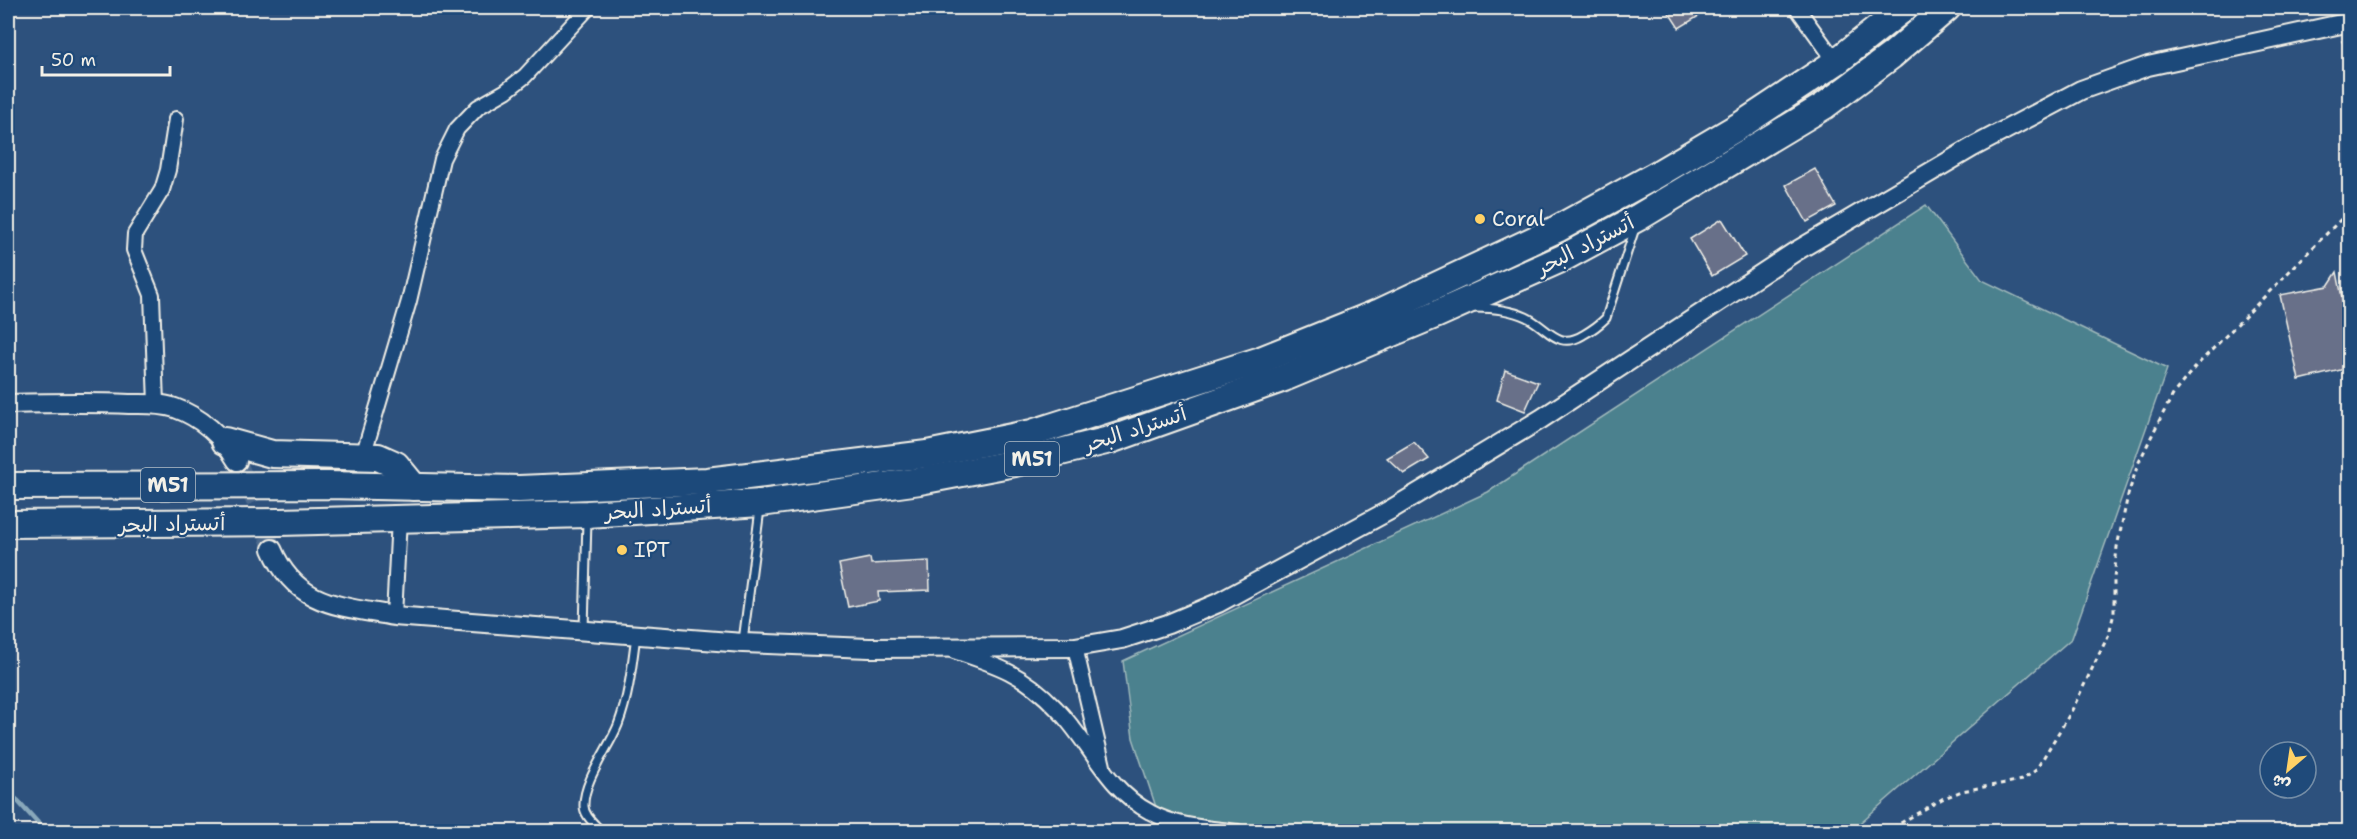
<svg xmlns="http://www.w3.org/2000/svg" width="2357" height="839" font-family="'Shantell Sans','Playpen Sans Arabic',sans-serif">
  <rect width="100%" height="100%" fill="#2d517d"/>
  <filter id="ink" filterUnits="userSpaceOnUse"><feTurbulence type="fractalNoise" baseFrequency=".0167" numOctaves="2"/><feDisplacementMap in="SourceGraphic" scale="12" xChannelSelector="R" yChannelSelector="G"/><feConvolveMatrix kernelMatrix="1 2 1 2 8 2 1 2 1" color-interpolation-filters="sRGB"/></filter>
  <g filter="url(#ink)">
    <!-- green -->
    <polygon fill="#4c818e" stroke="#a0b9bb" stroke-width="1.5" points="1926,205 1982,280 2167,369 2072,638 1861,822 1854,831 1164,831 1133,738 1123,661 1488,492"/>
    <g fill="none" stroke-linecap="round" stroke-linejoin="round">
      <!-- stream -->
      <polyline stroke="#89a8bb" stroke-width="5" points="8,793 18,801 46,832"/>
    </g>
    <!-- building -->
    <g fill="#676f89" stroke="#f4f1e8" stroke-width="1.5">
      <polygon points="1666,8 1712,8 1679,28"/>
      <polygon points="1815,169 1836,206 1807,222 1786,185"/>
      <polygon points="1722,219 1745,256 1712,276 1690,239"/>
      <polygon points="2337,272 2349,333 2349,368 2299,380 2280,295 2328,286"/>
      <polygon points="1505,370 1538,382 1525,411 1497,400"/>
      <polygon points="1414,442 1429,459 1404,474 1387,458"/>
      <polygon points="870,558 871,564 929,561 930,590 878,592 879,601 848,607 839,564"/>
    </g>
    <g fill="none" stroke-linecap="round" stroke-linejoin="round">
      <!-- tertiary-tunnel -->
      <polyline stroke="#4b698d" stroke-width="18" stroke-dasharray="18 9" stroke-linecap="butt" points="237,461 260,513 272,549"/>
      <defs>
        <g id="service">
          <path d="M1475,308C1492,308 1511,310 1526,317C1548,327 1557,351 1583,335C1592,330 1599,325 1606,318L1635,228"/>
          <polyline points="584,629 587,520"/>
          <polyline points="743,641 760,509"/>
          <path d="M602,832C595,824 584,816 584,806C583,781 609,748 618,725C629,696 632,666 636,635"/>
        </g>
        <g id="minor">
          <polyline points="1797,8 1836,62"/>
          <polyline points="156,404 152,295 134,250 135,234 162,190 168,170 176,119"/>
          <polyline points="363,456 409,301 442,159 457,129 478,107 506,91 525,76 588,8"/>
          <polyline points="394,616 399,518"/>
          <polyline points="1075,647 1103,766"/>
          <path d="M954,651C997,665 1024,674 1056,708C1090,742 1106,789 1150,812C1177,827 1209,828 1238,832"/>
        </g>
        <g id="tertiary">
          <path d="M8,404C48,403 88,402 129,404C143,404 161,403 175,408C203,418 222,436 237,461"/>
          <path d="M272,549C296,606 340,606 394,616L743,643L869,648L1075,647L1122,639L1168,624L1218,603L1390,510L1541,419L1793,253L1973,147L2081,90L2148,66L2350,22"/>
        </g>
        <g id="motorway">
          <polyline points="225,441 272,454 378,457 396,465 414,487"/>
          <polyline points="8,486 328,485 519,489 707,481 927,454 1032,433 1258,361 1380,312 1557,229 1656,175 1741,125 1836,62 1904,8"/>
          <polyline points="8,524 280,522 587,514 761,503 920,481 1015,463 1110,440 1284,378 1435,315 1563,258 1639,217 1824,106 1891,56 1947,8"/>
        </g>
      </defs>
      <!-- service casing -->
      <use href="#service" stroke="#f4f1e8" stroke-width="11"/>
      <!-- minor casing -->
      <use href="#minor" stroke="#f4f1e8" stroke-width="18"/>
      <!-- tertiary casing -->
      <use href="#tertiary" stroke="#f4f1e8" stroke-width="22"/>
      <!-- motorway casing -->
      <use href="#motorway" stroke="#f4f1e8" stroke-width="30"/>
      <!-- path -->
      <g stroke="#f4f1e8" stroke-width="3" stroke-dasharray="4.5 4.5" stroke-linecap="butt">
        <polyline points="2342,40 2350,54"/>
        <polyline points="1885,832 1942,799 1962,791 2022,780 2036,770 2071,712 2109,634 2114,613 2114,579 2117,547 2128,495 2138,464 2159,421 2174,393 2194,368 2350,210"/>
      </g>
      <!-- service -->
      <use href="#service" stroke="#1f4a7a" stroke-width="7"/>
      <!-- minor -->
      <use href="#minor" stroke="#1f4a7a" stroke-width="14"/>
      <!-- tertiary -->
      <use href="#tertiary" stroke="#1f4a7a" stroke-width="18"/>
      <!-- motorway -->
      <use href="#motorway" stroke="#1f4a7a" stroke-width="26"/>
    </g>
  </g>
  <!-- markers -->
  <g fill="#ffd166" stroke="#1f4a7a" stroke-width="2">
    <circle cx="1480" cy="219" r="6"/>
    <circle cx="622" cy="550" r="6"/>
  </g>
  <g text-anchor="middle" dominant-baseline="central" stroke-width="4.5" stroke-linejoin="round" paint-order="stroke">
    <!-- shield labels -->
    <g fill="#1f4a7a" stroke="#b4bfc7" stroke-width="1.5">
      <rect x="1005" y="442" width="54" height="34" rx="4.5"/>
      <rect x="141" y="468" width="54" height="34" rx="4.5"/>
    </g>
    <g font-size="20" font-weight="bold" fill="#f4f1e8">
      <text x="1032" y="459">M51</text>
      <text x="168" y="485">M51</text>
    </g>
    <!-- poi labels -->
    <g font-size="21" fill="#f4f1e8" stroke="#1f4a7a" text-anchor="start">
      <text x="1492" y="219">Coral</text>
      <text x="634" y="550">IPT</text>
    </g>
    <!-- street labels -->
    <g font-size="21" fill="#f4f1e8" stroke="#1f4a7a">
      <text transform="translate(1585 245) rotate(-27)">أتستراد البحر</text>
      <text transform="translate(1135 429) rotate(-18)">أتستراد البحر</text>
      <text transform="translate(658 509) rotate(-4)">أتستراد البحر</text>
      <text transform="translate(172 524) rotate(-1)">أتستراد البحر</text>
    </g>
  </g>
  <!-- margin -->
  <rect width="2357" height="839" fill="none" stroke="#1f4a7a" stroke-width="30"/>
  <rect x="15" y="15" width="2327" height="809" fill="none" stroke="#f4f1e8" stroke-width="2" filter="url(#ink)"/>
  <!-- north arrow -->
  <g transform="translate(2288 770) rotate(209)"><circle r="28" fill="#1f4a7a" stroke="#748da6" stroke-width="1.5"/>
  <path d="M0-4.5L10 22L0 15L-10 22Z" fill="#ffd166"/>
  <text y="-9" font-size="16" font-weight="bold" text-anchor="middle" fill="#f4f1e8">ش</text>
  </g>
  <!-- scale -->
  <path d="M42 66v9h128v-9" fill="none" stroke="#f4f1e8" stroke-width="3"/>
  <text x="51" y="66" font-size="18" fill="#f4f1e8" stroke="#1f4a7a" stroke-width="4.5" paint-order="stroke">50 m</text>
</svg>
